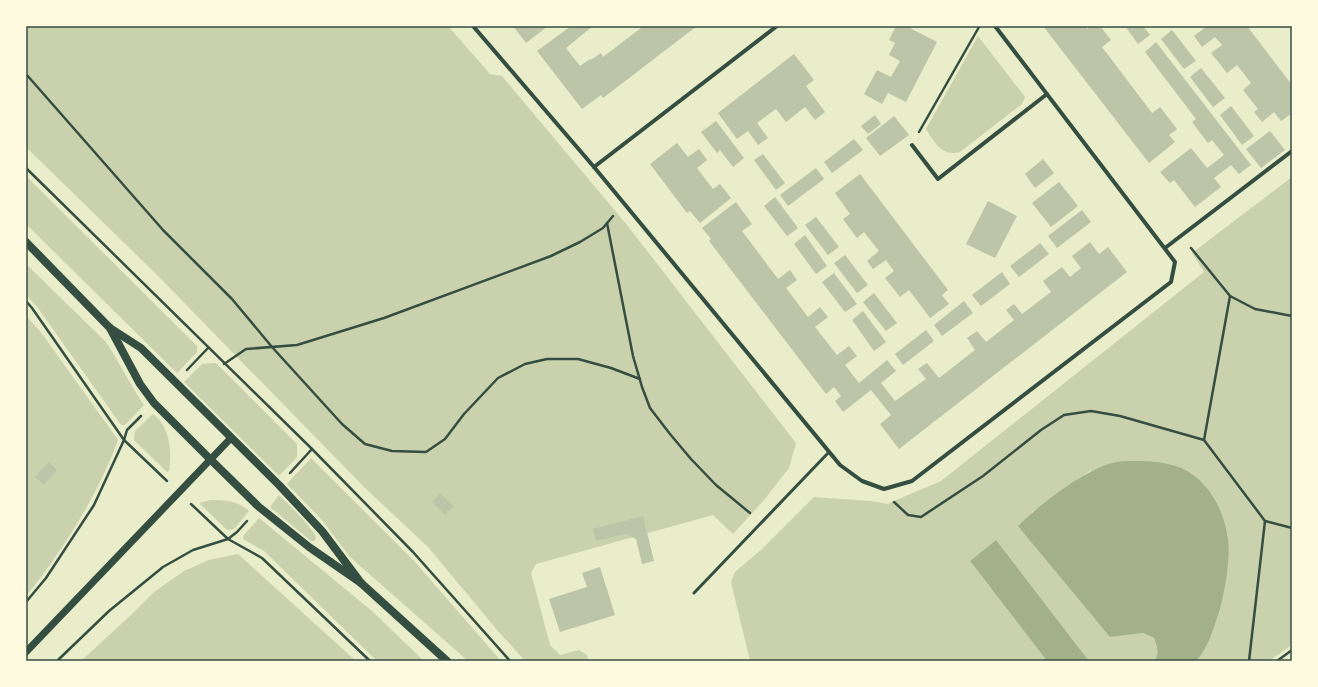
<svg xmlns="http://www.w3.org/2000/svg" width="1318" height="687" font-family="'Alegreya Sans',sans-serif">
  <rect width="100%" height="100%" fill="#e9edc9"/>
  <!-- green -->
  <g fill="#cad2ad">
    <polygon points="26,26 448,26 490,74 502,76 627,225 796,443 789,468 764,500 733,534 713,515 536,564 531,573 550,645 560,655 579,650 587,655 589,661 525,661 498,631 428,547 365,488 157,275 26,147"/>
    <path d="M978,36L1025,97L1022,104L960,152C942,157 934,142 926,129Z"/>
    <polygon points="26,176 197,346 197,352 177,373 26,224"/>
    <path d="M1292,177V645L1269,661H1196C1204,653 1208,642 1212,631C1224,599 1228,568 1228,534L1090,471L1031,513L1110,637L1143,633L1154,638C1157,646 1160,654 1154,661H1089L996,540L970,561L1047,661H750L731,582L735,572L762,549L814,497L871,501L887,504L941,481L1204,272L1192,253Z"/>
    <path d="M26,264L106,342C120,363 130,385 144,405L125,425H121L38,308L26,295Z"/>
    <path d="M26,316L40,331L118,440C99,493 62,552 26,596Z"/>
    <polygon points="216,363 297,444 297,457 279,476 184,382 202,364"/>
    <path d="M153,414C170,427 172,451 169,471L167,472L134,440L135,431Z"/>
    <polygon points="311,458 415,562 501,661 468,661 350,557 321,519 287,484"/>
    <path d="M279,495C287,503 316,530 316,539L314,541H311L270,507Z"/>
    <path d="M210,500C225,500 238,501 249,511L234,529L227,530L200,504V503Z"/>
    <polygon points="259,518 372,611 424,661 377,661 264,551 243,539 244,535"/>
    <polygon points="238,554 356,661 81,661 132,614 154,592 184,571 209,560"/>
  </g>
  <!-- water -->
  <g fill="#a3b18a">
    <path d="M1136,461C1152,461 1166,462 1181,468C1207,479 1222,507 1227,533C1232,553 1225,589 1220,609C1214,626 1209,648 1196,661H1154C1160,654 1157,646 1154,638L1143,633L1110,637L1018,526C1039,505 1083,471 1112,463C1119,461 1128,461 1136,461Z"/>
    <polygon points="996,540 1089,661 1047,661 970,561"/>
  </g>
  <!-- building -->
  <g fill="#bcc5a7">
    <polygon points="513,26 548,26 526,43"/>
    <polygon points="571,26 593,26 566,48 580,66 590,59 591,60 601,53 603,57 641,28 639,26 697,26 603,98 601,95 582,109 537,51"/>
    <polygon points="896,26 906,26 937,42 906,102 888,93 882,104 864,94 877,70 891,77 900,61 889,55 895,43 889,40"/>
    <polygon points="1043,26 1085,26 1087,29 1090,26 1100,26 1111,40 1102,47 1152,113 1160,107 1177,129 1169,135 1175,142 1149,163"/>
    <polygon points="1125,26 1143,26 1150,35 1138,44"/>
    <polygon points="1207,26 1247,26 1292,85 1292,113 1281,121 1274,112 1262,122 1254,112 1258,109 1243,90 1251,83 1237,65 1227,73 1211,53 1222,45 1215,37 1202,47 1194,36"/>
    <polygon points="1172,30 1196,61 1184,69 1161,39"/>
    <polygon points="1156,42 1251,165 1239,174 1231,165 1214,178 1221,187 1195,207 1174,180 1170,183 1160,172 1191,148 1207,168 1224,155 1212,140 1208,143 1192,122 1196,119 1145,52"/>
    <polygon points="794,54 814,80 806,86 825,112 815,120 805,107 786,122 776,109 757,123 768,138 758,145 748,131 737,139 718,113"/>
    <polygon points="1201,68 1225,98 1213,107 1190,77"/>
    <polygon points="1231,106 1254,136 1242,145 1220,115"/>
    <polygon points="875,115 881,124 868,134 861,126"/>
    <polygon points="894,116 909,135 880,156 866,138"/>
    <polygon points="716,121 744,158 733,167 720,150 717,153 701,132"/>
    <polygon points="1270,131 1285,150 1261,168 1246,149"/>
    <polygon points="854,139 863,150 832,173 824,162"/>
    <polygon points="677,143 688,157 699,149 707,160 697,168 713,189 720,184 731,198 700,223 690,211 687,213 650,164"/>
    <polygon points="763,154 785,183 776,190 754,160"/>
    <polygon points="1043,159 1054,173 1035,188 1025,174"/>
    <polygon points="816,168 824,179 788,206 780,195"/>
    <polygon points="860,174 948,290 942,295 949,304 930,318 909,290 900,297 885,278 894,271 886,260 873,269 867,261 879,251 864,232 857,238 843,219 850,214 835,193"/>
    <polygon points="1059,182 1078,206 1051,227 1032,203"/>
    <polygon points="775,197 798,228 787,236 764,206"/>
    <polygon points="988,201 1017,216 995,258 966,244"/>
    <polygon points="736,202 752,224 742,231 778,279 790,270 797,280 786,288 808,317 820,307 828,317 815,327 837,355 849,346 857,356 845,365 859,383 887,360 896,371 881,383 895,401 926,379 918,369 927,363 939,378 975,350 967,338 977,331 986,342 1014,320 1006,310 1014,304 1022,314 1051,292 1043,281 1062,267 1070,277 1081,268 1072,256 1090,242 1099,254 1108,247 1127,272 899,449 880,424 891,415 871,390 843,412 835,401 841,396 834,387 826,394 709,241 711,239 702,228"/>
    <polygon points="1082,210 1091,222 1057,248 1048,236"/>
    <polygon points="816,217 839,247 828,255 805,225"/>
    <polygon points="805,235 827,266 816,274 794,244"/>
    <polygon points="1040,243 1049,254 1019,277 1010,266"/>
    <polygon points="845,255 868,285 857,293 834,263"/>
    <polygon points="1002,272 1010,284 981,306 972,295"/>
    <polygon points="834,273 857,304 845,312 822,282"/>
    <polygon points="874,293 897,323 886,331 863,302"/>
    <polygon points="964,301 973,313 942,336 934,325"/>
    <polygon points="863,311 886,342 874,351 852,320"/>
    <polygon points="926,330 934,341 903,365 895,354"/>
    <polygon points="49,462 57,470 44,485 35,477"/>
    <polygon points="440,493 454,506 445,515 432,502"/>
    <polygon points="643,516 654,561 642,564 636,539 626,534 596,541 593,529"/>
    <polygon points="600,567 615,615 560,632 549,599 587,587 582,573"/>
  </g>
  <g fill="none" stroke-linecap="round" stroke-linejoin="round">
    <!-- path -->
    <g stroke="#344e41" stroke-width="2.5">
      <polyline points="26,74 163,230 232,299 272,347 342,424 365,444 392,451 426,452 445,439 464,414 498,378 525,364 547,359 578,359 611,368 640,379"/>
      <polyline points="919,132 979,27"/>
      <polyline points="26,168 312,449 413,552 510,661"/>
      <polyline points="607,223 633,356 642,387 650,408 670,434 691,459 716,485 750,513"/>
      <polyline points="1191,248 1230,296 1204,440"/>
      <polyline points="1230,296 1255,309 1292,316"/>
      <polyline points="26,301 32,308 124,440 167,481"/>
      <polyline points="224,364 246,349 297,345 384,318 551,256 580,242 603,228 613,216"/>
      <polyline points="187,370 208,348"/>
      <polyline points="290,473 312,449"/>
      <polyline points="894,502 908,515 921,517 983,476 1041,430 1064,415 1091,411 1120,416 1204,440 1265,521 1292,528"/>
      <polyline points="191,504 228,539 262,558 370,661"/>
      <polyline points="26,602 46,578 94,505 124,440 127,430 141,416"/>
      <polyline points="57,661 109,611 163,567 193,550 228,539 237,532 247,521"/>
      <polyline points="1249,661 1265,521"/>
      <polyline points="1277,661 1292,650"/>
    </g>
    <!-- service -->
    <polyline stroke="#344e41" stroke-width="3" points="694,593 829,452"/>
    <!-- minor -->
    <g stroke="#344e41" stroke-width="4">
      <polyline points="473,26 594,167 840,465 862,481 884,489 912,481 1171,282 1175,262 995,26"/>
      <polyline points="912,145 938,179 1047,94"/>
      <polyline points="594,167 777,26"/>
      <polyline points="1165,248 1292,151"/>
    </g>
    <!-- tertiary -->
    <polyline stroke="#344e41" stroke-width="7" points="26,652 231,438"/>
    <!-- secondary -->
    <g stroke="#344e41" stroke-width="8">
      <polyline points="26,242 110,328 141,348 279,485 322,531 361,583"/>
      <polyline points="110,328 140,384 154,403 210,459 259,507 309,547 361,583 447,661"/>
    </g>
  </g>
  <!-- border -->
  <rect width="1318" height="687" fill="none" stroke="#fefae0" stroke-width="54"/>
  <rect x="27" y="27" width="1264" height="633" fill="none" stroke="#344e41" stroke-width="1.5"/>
</svg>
